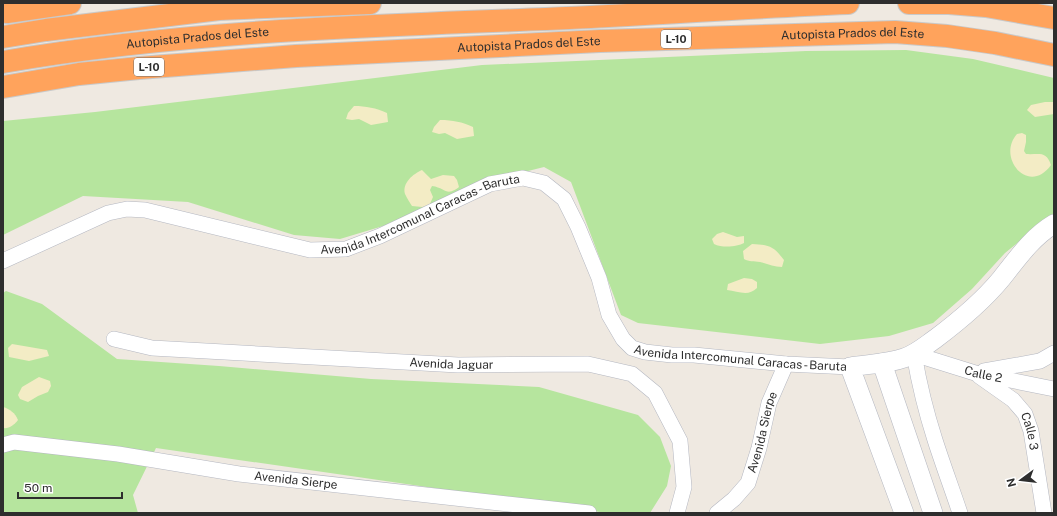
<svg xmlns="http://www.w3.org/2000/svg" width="1057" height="516" font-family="'Public Sans',sans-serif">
  <rect width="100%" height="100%" fill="#efe9e1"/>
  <!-- green -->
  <g fill="#b6e59e">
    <polygon points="906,50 973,59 1054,78 1054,213 1005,253 972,289 933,323 889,336 820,344 638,323 621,315 571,182 544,167 488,181 413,217 340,239 294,235 188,202 83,196 3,235 3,121 95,112 482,65 806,51"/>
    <polygon points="6,291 42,304 117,359 219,366 371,379 539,387 638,415 660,437 671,466 667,486 650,513 607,513 156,448 133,495 138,513 3,513 3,293"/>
  </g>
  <!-- sand -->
  <g fill="#f3ecc5">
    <polygon points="1045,102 1054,102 1054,114 1035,117 1027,110 1031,105"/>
    <path d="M354,106C366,106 376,108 387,113L388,122L371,125L359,119L352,120L346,119L348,113Z"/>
    <path d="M440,120C453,120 462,122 473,127L474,136L457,139L445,133L439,134L432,132L434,127Z"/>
    <path d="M1022,133L1026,135V142L1024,151L1026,154C1039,155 1046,150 1051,165C1029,196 996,158 1017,134Z"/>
    <path d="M422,170L431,179L443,175L454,176L457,180L459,187C446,197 446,188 432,186L430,190L433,197L429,206L422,207L412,206C410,203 407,198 405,194C402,183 413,174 422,170Z"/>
    <path d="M723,232L737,237L744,236V243C737,247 722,248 714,244L712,239L717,234Z"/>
    <path d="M752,244C770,245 773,246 784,260L782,267C774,267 768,264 760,262C754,261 749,262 744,259L743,251Z"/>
    <path d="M744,278L752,279L757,282V288C748,297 738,291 727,290L728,284Z"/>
    <polygon points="12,344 47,350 49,356 29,361 9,357 8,348"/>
    <polygon points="39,377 50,381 51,386 48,392 38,396 28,402 20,399 18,395 22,387"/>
    <path d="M3,407C10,409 15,413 18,420C14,425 9,429 3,428Z"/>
  </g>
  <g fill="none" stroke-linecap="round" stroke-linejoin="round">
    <defs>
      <g id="minor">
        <path id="s1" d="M3,261L108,213L127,209L145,210L310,250L346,249L380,236L490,184L523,178L544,183L564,199L578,227L599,278L609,315L623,339L632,348L645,352L672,355H694L786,364L850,367"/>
        <path id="s2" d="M114,339L152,348L458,365L588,364L632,374L655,393L680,441L684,487L677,513"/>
        <polyline points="984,371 1040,361 1054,353"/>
        <path id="s3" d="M979,376L1013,400L1025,414L1031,431L1044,513"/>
        <path id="s4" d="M3,445L14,442L118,454L239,474L589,513"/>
        <path id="s5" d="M717,513L734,499L748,483L759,448L769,403L786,364"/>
        <path id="s6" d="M960,513C952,489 943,465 935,440C926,412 919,383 914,354L975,373L1054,389"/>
      </g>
      <g id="tertiary">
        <polyline points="882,363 933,513"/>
        <path d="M904,513L850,367C868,364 887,364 904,358C916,354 925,346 935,339C959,321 982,302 1001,279C1017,259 1032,237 1054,224"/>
      </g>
      <g id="motorway">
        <polyline points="909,3 949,3 986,6 1054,18"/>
        <polyline points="3,11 7,12 70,3"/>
        <polyline points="3,37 46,30 219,9 370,3"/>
        <path id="s7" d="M3,62C182,31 365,26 546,19C646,15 747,7 848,3"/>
        <path id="s8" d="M3,87L79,74L139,68L296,56L600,41L895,32L947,36L995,43L1054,55"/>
      </g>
    </defs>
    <!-- minor casing -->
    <use href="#minor" stroke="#b4b7c1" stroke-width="16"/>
    <!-- tertiary casing -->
    <use href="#tertiary" stroke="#b4b7c1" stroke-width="20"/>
    <!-- motorway casing -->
    <use href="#motorway" stroke="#c9c9c9" stroke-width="24"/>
    <!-- minor -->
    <use href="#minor" stroke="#fff" stroke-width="15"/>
    <!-- tertiary -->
    <use href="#tertiary" stroke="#fff" stroke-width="19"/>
    <!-- motorway -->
    <use href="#motorway" stroke="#ffa35c" stroke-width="22"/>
  </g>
  <g text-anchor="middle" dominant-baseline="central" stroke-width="3" stroke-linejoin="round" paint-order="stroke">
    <!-- shield labels -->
    <g fill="#fff" stroke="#6d6d6d" stroke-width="1">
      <rect x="661" y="30" width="30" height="18" rx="3"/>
      <rect x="134" y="58" width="30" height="18" rx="3"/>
    </g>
    <g font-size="11" font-weight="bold" fill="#2e2e2e">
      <text x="676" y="39">L-10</text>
      <text x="149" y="67">L-10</text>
    </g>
    <!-- street labels -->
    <g font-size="12" fill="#2e2e2e" stroke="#fff">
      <text stroke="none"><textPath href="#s8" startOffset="852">Autopista Prados del Este</textPath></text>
      <text stroke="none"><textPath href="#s7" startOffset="196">Autopista Prados del Este</textPath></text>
      <text stroke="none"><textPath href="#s8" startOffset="528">Autopista Prados del Este</textPath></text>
      <text stroke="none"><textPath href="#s1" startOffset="440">Avenida Intercomunal Caracas - Baruta</textPath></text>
      <text stroke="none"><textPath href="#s1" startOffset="872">Avenida Intercomunal Caracas - Baruta</textPath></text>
      <text stroke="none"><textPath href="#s2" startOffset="339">Avenida Jaguar</textPath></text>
      <text stroke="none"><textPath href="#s6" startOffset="238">Calle 2</textPath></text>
      <text stroke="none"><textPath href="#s5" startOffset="96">Avenida Sierpe</textPath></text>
      <text stroke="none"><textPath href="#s3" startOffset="78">Calle 3</textPath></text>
      <text stroke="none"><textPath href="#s4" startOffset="296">Avenida Sierpe</textPath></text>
    </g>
  </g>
  <!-- border -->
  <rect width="1057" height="516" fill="none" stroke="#2e2e2e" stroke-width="8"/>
  <!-- north arrow -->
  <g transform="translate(1021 480) rotate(255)" stroke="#ffffff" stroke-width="3" paint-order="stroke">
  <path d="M0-3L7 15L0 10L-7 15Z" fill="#2e2e2e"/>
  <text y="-6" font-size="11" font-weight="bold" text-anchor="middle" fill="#2e2e2e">N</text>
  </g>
  <!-- scale -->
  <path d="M18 492v6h104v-6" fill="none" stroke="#2e2e2e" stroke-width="2"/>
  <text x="24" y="492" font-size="12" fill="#2e2e2e" stroke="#ffffff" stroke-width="3" paint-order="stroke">50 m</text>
</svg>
